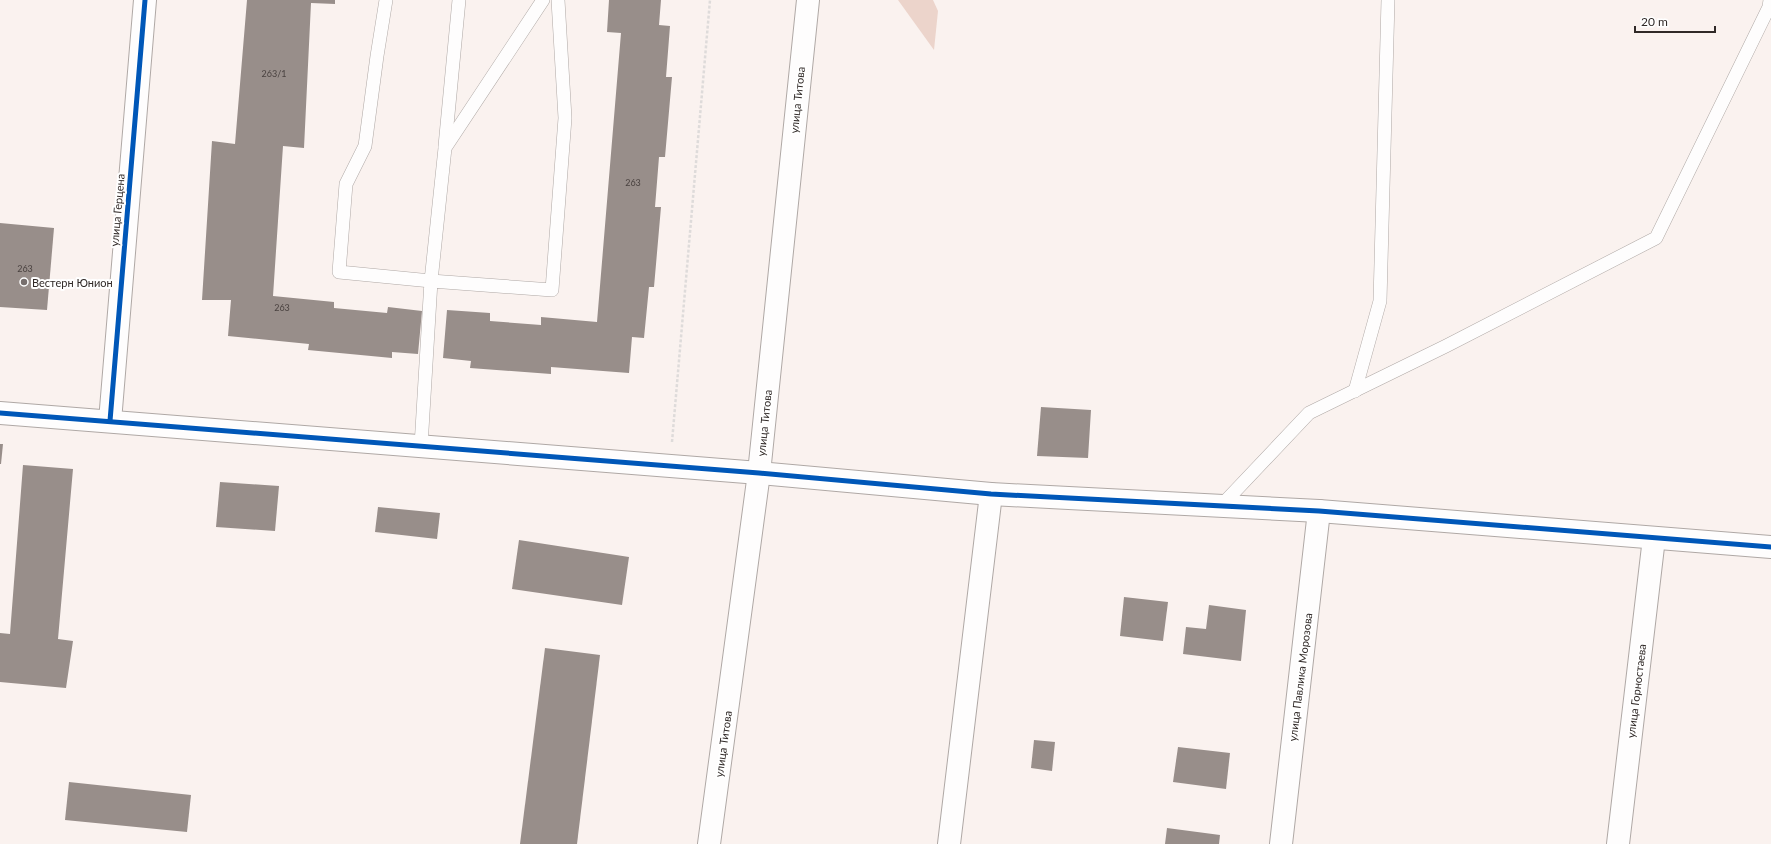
<svg xmlns="http://www.w3.org/2000/svg" width="1771" height="844" font-family="Lato,sans-serif">
  <rect width="100%" height="100%" fill="#faf2ef"/>
  <!-- forest -->
  <polygon fill="#ecd4cb" points="898,0 933,0 938,11 934,50"/>
  <!-- building -->
  <g fill="#988e8a">
    <polygon points="247,0 335,0 335,4 311,3 304,148 283,146 273,296 334,302 334,308 387,313 388,307 422,311 418,354 392,352 392,358 308,350 309,344 228,336 231,300 202,300 212,141 235,144"/>
    <polygon points="609,0 661,0 659,25 670,26 666,77 672,77 665,157 659,157 655,207 661,207 654,287 649,287 644,338 632,337 629,373 551,367 551,374 470,368 471,361 443,358 447,310 490,313 490,321 541,325 541,317 597,322 621,33 607,32"/>
    <polygon points="0,223 54,228 47,310 0,307"/>
    <polygon points="1041,407 1091,410 1088,458 1037,456"/>
    <polygon points="0,444 3,444 1,464 0,464"/>
    <polygon points="23,465 73,469 58,639 73,641 66,688 0,682 0,633 10,634"/>
    <polygon points="220,482 279,486 275,531 216,527"/>
    <polygon points="378,507 440,513 437,539 375,532"/>
    <polygon points="519,540 629,557 622,605 512,589"/>
    <polygon points="1124,597 1168,602 1163,641 1120,636"/>
    <polygon points="1209,605 1246,610 1241,661 1183,654 1186,627 1206,629"/>
    <polygon points="545,648 600,655 577,844 520,844"/>
    <polygon points="1034,740 1055,742 1052,771 1031,768"/>
    <polygon points="1178,747 1230,753 1226,789 1173,782"/>
    <polygon points="69,782 191,795 187,832 65,820"/>
    <polygon points="1167,828 1220,835 1219,844 1165,844"/>
  </g>
  <g fill="none" stroke-linecap="round" stroke-linejoin="round">
    <defs>
      <g id="service">
        <polyline points="386,0 377,56 365,146 346,184 339,272 431,281 445,148 543,0"/>
        <polyline points="445,146 459,0"/>
        <polyline points="1355,391 1380,301 1388,0"/>
        <polyline points="421,446 431,281 552,290 565,118 558,0"/>
        <polyline points="1221,506 1309,413 1446,346 1656,238 1769,7 1770,0"/>
      </g>
      <g id="minor">
        <polyline points="0,413 759,473 991,494 1319,511 1771,547"/>
        <polyline points="110,421 145,0"/>
        <polyline points="949,844 991,494"/>
        <polyline points="1281,844 1319,511"/>
        <polyline points="1618,844 1654,538"/>
      </g>
      <polyline id="secondary" points="709,844 759,473 808,0"/>
    </defs>
    <!-- service casing -->
    <use href="#service" stroke="#afa8a5" stroke-width="14"/>
    <!-- minor casing -->
    <use href="#minor" stroke="#afa8a5" stroke-width="24"/>
    <!-- secondary casing -->
    <use href="#secondary" stroke="#afa8a5" stroke-width="24"/>
    <!-- path -->
    <polyline stroke="#dedbda" stroke-width="2.5" stroke-dasharray="3 2" stroke-linecap="butt" points="672,442 710,0"/>
    <!-- service -->
    <use href="#service" stroke="#fefdfd" stroke-width="13"/>
    <!-- minor -->
    <use href="#minor" stroke="#fefdfd" stroke-width="22"/>
    <!-- secondary -->
    <use href="#secondary" stroke="#fefdfd" stroke-width="22"/>
    <defs>
      <g id="cycleway">
        <polyline points="0,413 759,473 991,494 1319,511 1771,547"/>
        <polyline points="110,421 145,0"/>
      </g>
    </defs>
    <!-- cycleway casing -->
    <use href="#cycleway" stroke="#fff" stroke-width="8"/>
    <!-- cycleway -->
    <use href="#cycleway" stroke="#0057b8" stroke-width="5"/>
  </g>
  <!-- markers -->
  <circle fill="#776f6d" stroke="#fff" stroke-width="1.5" cx="24" cy="282" r="4"/>
  <g text-anchor="middle" dominant-baseline="central" stroke-width="4" stroke-linejoin="round" paint-order="stroke">
    <!-- number labels -->
    <g font-size="9" fill="#4a4240">
      <text x="274" y="73">263/1</text>
      <text x="633" y="182">263</text>
      <text x="25" y="268">263</text>
      <text x="282" y="307">263</text>
    </g>
    <!-- street labels -->
    <g font-size="11" fill="#302927" stroke="#fff">
      <text transform="translate(797 100) rotate(-84)">улица Титова</text>
      <text transform="translate(117 210) rotate(-85)">улица Герцена</text>
      <text transform="translate(764 423) rotate(-84)">улица Титова</text>
      <text transform="translate(1300 677) rotate(-83)">улица Павлика Морозова</text>
      <text transform="translate(1636 691) rotate(-83)">улица Горностаева</text>
      <text transform="translate(723 744) rotate(-82)">улица Титова</text>
    </g>
    <!-- poi labels -->
    <g font-size="11" fill="#302927" stroke="#fff" text-anchor="start">
      <text x="32" y="282">Вестерн Юнион</text>
    </g>
  </g>
  <!-- scale -->
  <path d="M1635 26v6h80v-6" fill="none" stroke="#302927" stroke-width="2"/>
  <text x="1641" y="26" font-size="12" fill="#302927" stroke="#ffffff" stroke-width="3" paint-order="stroke">20 m</text>
</svg>
